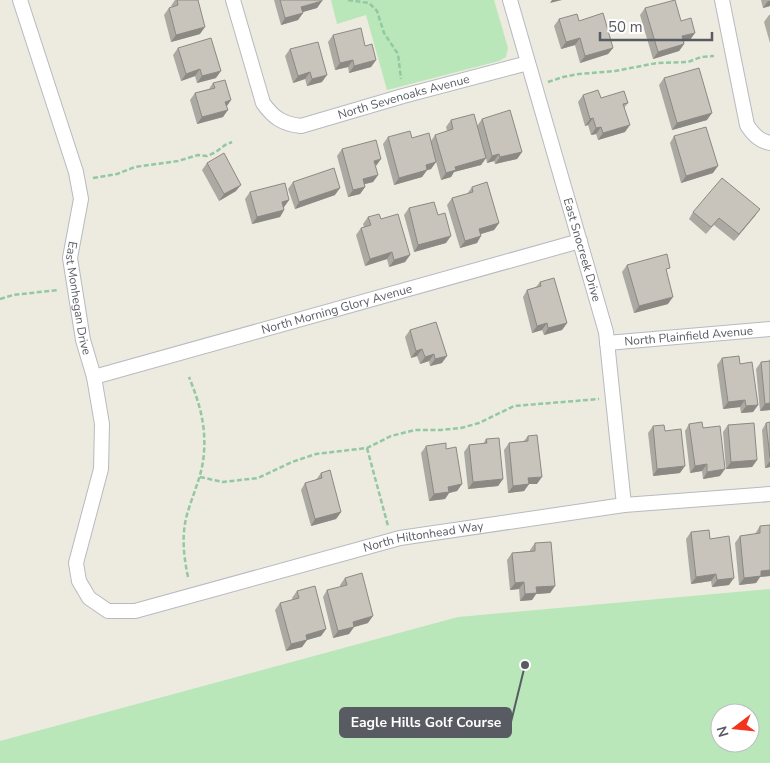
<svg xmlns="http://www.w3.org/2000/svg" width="770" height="763" font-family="'Nunito Sans',sans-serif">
  <rect width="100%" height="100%" fill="#edeadf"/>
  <!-- green -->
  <g fill="#b9e7ba" fill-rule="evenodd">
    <polygon points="331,0 494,0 508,48 506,57 499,61 387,90 366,15 337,24"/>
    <path d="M770,589V763H0V741L458,617ZM720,713H750V743H720Z"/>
  </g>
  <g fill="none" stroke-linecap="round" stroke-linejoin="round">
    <defs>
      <g id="street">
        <path id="s1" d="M20,0L76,172L81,199L70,258L83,340L94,377L102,424L101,469L76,563L79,581L89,598L108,611H135L400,538L624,505L770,494"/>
        <path id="s2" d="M233,0L263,103C273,117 282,124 301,126L403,96L528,63"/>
        <path id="s3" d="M510,0L606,332L624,505"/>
        <path d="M722,0L747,125C753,134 759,141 770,143"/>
        <path id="s4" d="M607,343L770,329"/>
        <path id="s5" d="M94,377L580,241"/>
      </g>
    </defs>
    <!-- street casing -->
    <use href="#street" stroke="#b7bac0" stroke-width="16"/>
    <!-- path -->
    <g stroke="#92c8a2" stroke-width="2.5" stroke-dasharray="5 2.5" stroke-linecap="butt">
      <polyline points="348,0 369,3 377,11 384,33 398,54 401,79"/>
      <polyline points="548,82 563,77 579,74 615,71 657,63 688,62 701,57 714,56"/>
      <polyline points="93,178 117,174 135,167 178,161 198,155 207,156 216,152 225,145 232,142"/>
      <polyline points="0,299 13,295 58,290"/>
      <polyline points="367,448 388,526"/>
      <polyline points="200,477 223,482 258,478 292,462 316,454 367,448 391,436 415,430 441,430 461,428 479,423 514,406 599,399"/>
      <path d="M188,577C183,553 181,531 189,508C195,489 203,472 204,452C206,424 199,402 189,377"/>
    </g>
    <!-- street -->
    <use href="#street" stroke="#fff" stroke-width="14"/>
  </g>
  <!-- wall -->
  <g fill="#aca9a2">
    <polygon points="175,0 198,0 200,34 171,42 164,15 169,8 172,7 171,6"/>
    <polygon points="274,0 322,0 317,8 302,12 303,13 298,20 281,25"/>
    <polygon points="761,0 770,0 770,6 763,8"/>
    <polygon points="645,8 681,21 690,40 684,41 684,44 679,51 653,59 640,15"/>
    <polygon points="769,15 770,15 770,43 764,22"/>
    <polygon points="559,19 613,48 608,54 580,63 575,45 561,49 554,26"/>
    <polygon points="333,35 365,46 376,60 371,67 349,73 348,67 335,70 328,42"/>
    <polygon points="178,48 216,78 197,83 195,76 181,81 173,55"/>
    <polygon points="290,49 322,82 307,86 305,79 293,83 285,56"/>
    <polygon points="664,78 707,120 672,130 659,85"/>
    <polygon points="213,83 231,100 227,106 223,117 197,124 190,100 195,93 209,89"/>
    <polygon points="583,95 628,103 624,108 625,132 598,140 596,134 591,135 588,125 585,126 578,102"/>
    <polygon points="482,119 522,152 517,159 495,164 494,161 487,163 486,158 481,165 454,172 451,177 441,180 432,147 436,162 431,169 427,170 422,177 394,185 383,144 388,137 412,138 431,141 435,135 447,131 446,127 451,120 477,126"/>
    <polygon points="674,136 713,173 681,183 670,143"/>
    <polygon points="342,149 378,175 373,182 364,184 365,187 360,194 348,197 337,156"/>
    <polygon points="207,163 236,191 219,201 202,170"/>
    <polygon points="293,182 335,195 295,209 288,189"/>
    <polygon points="472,187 499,223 494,230 481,234 477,243 460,248 447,205 452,198 467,194"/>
    <polygon points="250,192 289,200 284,207 284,210 280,217 252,224 245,199"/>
    <polygon points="409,208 446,243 414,252 404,215"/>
    <polygon points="760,209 734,241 714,225 706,234 689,219 693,212"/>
    <polygon points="368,217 381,219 410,255 405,262 389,267 387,259 365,266 356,235 361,228 364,227 363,224"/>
    <polygon points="627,265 667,273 668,304 634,313 622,272"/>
    <polygon points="540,282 567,323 562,330 544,335 542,330 532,333 523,297 527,290 536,287"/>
    <polygon points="410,330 442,363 430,366 429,361 420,364 417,356 411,358 405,337"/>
    <polygon points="722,358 740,364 758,405 753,412 741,413 740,407 723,409 717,365"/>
    <polygon points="770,359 770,410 760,411 756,369 761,362 769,361"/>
    <polygon points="770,422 770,467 765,468 762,430 766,423"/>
    <polygon points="689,424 703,428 720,476 703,479 702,471 690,473 685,431"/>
    <polygon points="728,425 757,460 752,467 726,469 723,432"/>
    <polygon points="653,426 665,431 680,473 653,476 648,433"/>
    <polygon points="528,436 537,484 529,484 524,491 508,493 504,450 509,443 523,442"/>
    <polygon points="486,439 503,479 498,486 468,489 464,452 469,445 483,444"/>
    <polygon points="426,446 446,449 462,484 457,491 449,493 445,499 429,501 421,453"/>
    <polygon points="321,473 341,512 336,519 311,526 301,490 305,483 316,480"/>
    <polygon points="770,525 770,576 760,577 756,583 739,585 735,543 740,536 755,534 760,526"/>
    <polygon points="691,532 710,539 729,585 712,587 711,581 691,584 686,539"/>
    <polygon points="535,543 555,586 550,593 536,594 532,600 520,601 519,589 510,590 507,560 512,553 530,551 530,550"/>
    <polygon points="345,578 368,623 354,627 349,634 333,638 323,597 327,590 341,587 340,585"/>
    <polygon points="297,591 326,629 321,636 307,640 302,647 286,651 275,610 280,603 293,600 292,598"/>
  </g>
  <!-- shaded-wall -->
  <g fill="#8c8984">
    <polygon points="552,0 562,0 550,3"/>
    <polygon points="322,1 317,8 296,14 301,7"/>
    <polygon points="768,1 770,1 770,6 763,8"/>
    <polygon points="303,13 298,20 281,25 285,18"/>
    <polygon points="205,27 200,34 171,42 176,35"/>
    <polygon points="695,33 690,40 677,43 682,36"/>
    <polygon points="580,38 575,45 561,49 566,42"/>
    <polygon points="684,44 679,51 653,59 658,52"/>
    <polygon points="613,48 608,54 580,63 585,56"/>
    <polygon points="353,60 348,67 335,70 340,63"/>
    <polygon points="376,60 371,67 349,73 354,66"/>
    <polygon points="200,69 195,76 181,81 186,74"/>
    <polygon points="221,71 216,78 197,83 202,76"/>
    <polygon points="310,72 305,79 293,83 298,76"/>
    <polygon points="327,75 322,82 307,86 312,79"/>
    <polygon points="231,100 226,107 225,102"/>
    <polygon points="228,110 223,117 197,124 202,117"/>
    <polygon points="712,113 707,120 672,130 677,123"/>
    <polygon points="593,118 588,125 585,126 590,119"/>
    <polygon points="630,125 625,132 598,140 603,133"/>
    <polygon points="601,127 596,134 591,135 596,128"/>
    <polygon points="522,152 517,159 495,164 500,157"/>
    <polygon points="499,154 494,161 487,163 492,156"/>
    <polygon points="486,158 481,165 454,172 451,177 441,180 446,173 455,167"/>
    <polygon points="381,159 376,166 374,161"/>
    <polygon points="436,162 431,169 421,172 426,165"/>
    <polygon points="718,166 713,173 681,183 686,176"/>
    <polygon points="427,170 422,177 394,185 399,178"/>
    <polygon points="378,175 373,182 358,186 363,179"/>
    <polygon points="241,185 236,191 219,201 224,194"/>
    <polygon points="365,187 360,194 348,197 353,190"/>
    <polygon points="340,188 335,195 295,209 299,202"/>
    <polygon points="289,200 284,207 277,209 282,202"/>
    <polygon points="760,209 755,216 734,241 739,234"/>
    <polygon points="284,210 280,217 252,224 257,217"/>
    <polygon points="499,223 494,230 474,236 479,229"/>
    <polygon points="451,236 446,243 414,252 418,245"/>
    <polygon points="481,236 477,243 460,248 465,241"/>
    <polygon points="392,252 387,259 365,266 370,259"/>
    <polygon points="410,255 405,262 389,267 394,260"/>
    <polygon points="673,297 668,304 634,313 639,306"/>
    <polygon points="547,323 542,330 532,333 537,326"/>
    <polygon points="567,323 562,330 544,335 548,328"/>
    <polygon points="422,349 417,356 411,358 416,351"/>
    <polygon points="434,354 429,361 420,364 425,357"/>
    <polygon points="447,356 442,363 430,366 435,359"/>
    <polygon points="745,400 740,407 723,409 728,402"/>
    <polygon points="770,403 770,410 760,411 765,404"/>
    <polygon points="758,405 753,412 741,413 746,406"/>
    <polygon points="757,460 752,467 726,469 731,462"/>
    <polygon points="770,461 770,467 765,468"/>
    <polygon points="707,464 702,471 690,473 695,466"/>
    <polygon points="685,466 680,473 653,476 657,469"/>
    <polygon points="725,469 720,476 703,479 707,472"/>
    <polygon points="542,477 537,484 529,484 524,491 508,493 513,486 528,478"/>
    <polygon points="503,479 498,486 468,489 473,482"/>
    <polygon points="462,484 457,491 449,493 445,499 429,501 434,494 448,487"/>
    <polygon points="341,512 336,519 311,526 315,519"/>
    <polygon points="770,570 770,576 760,577 756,583 739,585 744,578 761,571"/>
    <polygon points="716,574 711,581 691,584 696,577"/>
    <polygon points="734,578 729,585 712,587 717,580"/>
    <polygon points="524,582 519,589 510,590 515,583"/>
    <polygon points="555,586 550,593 536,594 532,600 520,601 525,594 536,587"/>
    <polygon points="373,616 368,623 354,627 349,634 333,638 338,631 353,622"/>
    <polygon points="326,629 321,636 307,640 302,647 286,651 291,644 306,635"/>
  </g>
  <!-- building -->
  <g fill="#c8c4bc" stroke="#8c8984">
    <polygon points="177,0 198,0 205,27 176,35 169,8 178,5"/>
    <polygon points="280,0 322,0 322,1 301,7 303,13 285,18"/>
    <polygon points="675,0 681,21 691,18 695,33 682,36 684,44 658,52 645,8"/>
    <polygon points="603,13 613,48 585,56 580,38 566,42 559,19 577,14 579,21"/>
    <polygon points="361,28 365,46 372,44 376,60 354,66 353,60 340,63 333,35"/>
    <polygon points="211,38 221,71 202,76 200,69 186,74 178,48"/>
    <polygon points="318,42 327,75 312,79 310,72 298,76 290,49"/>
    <polygon points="699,68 712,113 677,123 664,78"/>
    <polygon points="225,80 231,100 225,102 228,110 202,117 195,93 215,88 213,83"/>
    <polygon points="598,90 601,98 624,91 628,103 623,104 630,125 603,133 601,127 596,128 593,118 590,119 583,95"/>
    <polygon points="510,110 522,152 500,157 499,154 492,156 482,119"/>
    <polygon points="474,114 486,158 455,167 456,170 446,173 435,135 453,129 451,120"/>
    <polygon points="706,127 718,166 686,176 674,136"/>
    <polygon points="410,131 412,138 429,133 436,162 426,165 427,170 399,178 388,137"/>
    <polygon points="376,140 381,159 374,161 378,175 363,179 365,187 353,190 342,149"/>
    <polygon points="224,153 241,185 224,194 207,163"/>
    <polygon points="334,168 340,188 299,202 293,182"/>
    <polygon points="722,178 760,209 739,234 719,218 711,227 693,212"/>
    <polygon points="487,182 499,223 479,229 481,236 465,241 452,198 473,192 472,187"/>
    <polygon points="285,183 289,200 282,202 284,210 257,217 250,192"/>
    <polygon points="434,202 438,215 445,213 451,236 418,245 409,208"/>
    <polygon points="379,214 381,219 398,214 410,255 394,260 392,252 370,259 361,228 371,225 368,217"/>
    <polygon points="667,254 670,268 666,269 673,297 639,306 627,265"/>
    <polygon points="554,278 567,323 548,328 547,323 537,326 527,290 541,286 540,282"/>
    <polygon points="436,322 447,356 435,359 434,354 425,357 422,349 416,351 410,330"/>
    <polygon points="739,356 740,364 752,362 758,405 746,406 745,400 728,402 722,358"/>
    <polygon points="770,361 770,403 765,404 761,362"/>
    <polygon points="702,422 703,428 720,426 725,469 707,472 707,464 695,466 689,424"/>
    <polygon points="770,422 770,458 766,423"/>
    <polygon points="754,423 757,460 731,462 728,425"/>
    <polygon points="664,425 665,431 681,429 685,466 657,469 653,426"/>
    <polygon points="537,435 542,477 528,478 529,484 513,486 509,443 528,441 528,436"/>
    <polygon points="499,438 503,479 473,482 469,445 487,443 486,439"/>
    <polygon points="446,443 446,449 456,447 462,484 448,487 449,492 434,494 426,446"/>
    <polygon points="330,470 341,512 315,519 305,483 322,478 321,473"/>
    <polygon points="770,525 770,570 761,571 761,576 744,578 740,536 760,533 760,526"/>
    <polygon points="709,530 710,539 729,536 734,578 717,580 716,574 696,577 691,532"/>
    <polygon points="551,542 555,586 536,587 537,593 525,594 524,582 515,583 512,553 535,551 535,543"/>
    <polygon points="362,573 373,616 353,622 354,627 338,631 327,590 347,585 345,578"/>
    <polygon points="315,586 326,629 306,635 307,640 291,644 280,603 299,598 297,591"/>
  </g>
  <g text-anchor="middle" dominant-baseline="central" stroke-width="4" stroke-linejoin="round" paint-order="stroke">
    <!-- street labels -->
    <g font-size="12" fill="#585c62" stroke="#fff">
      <text stroke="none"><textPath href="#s2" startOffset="260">North Sevenoaks Avenue</textPath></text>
      <text stroke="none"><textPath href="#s3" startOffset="260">East Snocreek Drive</textPath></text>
      <text stroke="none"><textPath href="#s1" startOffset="309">East Monhegan Drive</textPath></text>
      <text stroke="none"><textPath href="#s5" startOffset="252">North Morning Glory Avenue</textPath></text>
      <text stroke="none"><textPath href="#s4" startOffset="82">North Plainfield Avenue</textPath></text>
      <text stroke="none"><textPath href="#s1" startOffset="966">North Hiltonhead Way</textPath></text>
    </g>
  </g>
  <!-- callouts -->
  <path fill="none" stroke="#585c62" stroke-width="2" d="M525 665L511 722"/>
  <circle fill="#585c62" stroke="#fff" stroke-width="2" cx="525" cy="665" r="5"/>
  <rect fill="#585c62" stroke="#585c62" stroke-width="2" x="340" y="708" width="171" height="29" rx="5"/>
  <g font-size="14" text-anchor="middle" font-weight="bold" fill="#fff">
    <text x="426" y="727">Eagle Hills Golf Course</text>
  </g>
  <!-- north arrow -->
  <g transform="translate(735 728) rotate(254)"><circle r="24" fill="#ffffff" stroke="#bcbec0"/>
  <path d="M0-4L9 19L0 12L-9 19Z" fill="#f4331e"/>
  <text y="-8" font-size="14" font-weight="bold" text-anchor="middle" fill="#585c62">N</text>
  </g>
  <!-- scale -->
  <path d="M600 32v8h112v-8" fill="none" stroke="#585c62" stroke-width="2.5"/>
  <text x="608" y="32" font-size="15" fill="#585c62" stroke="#ffffff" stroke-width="4" paint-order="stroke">50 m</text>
</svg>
